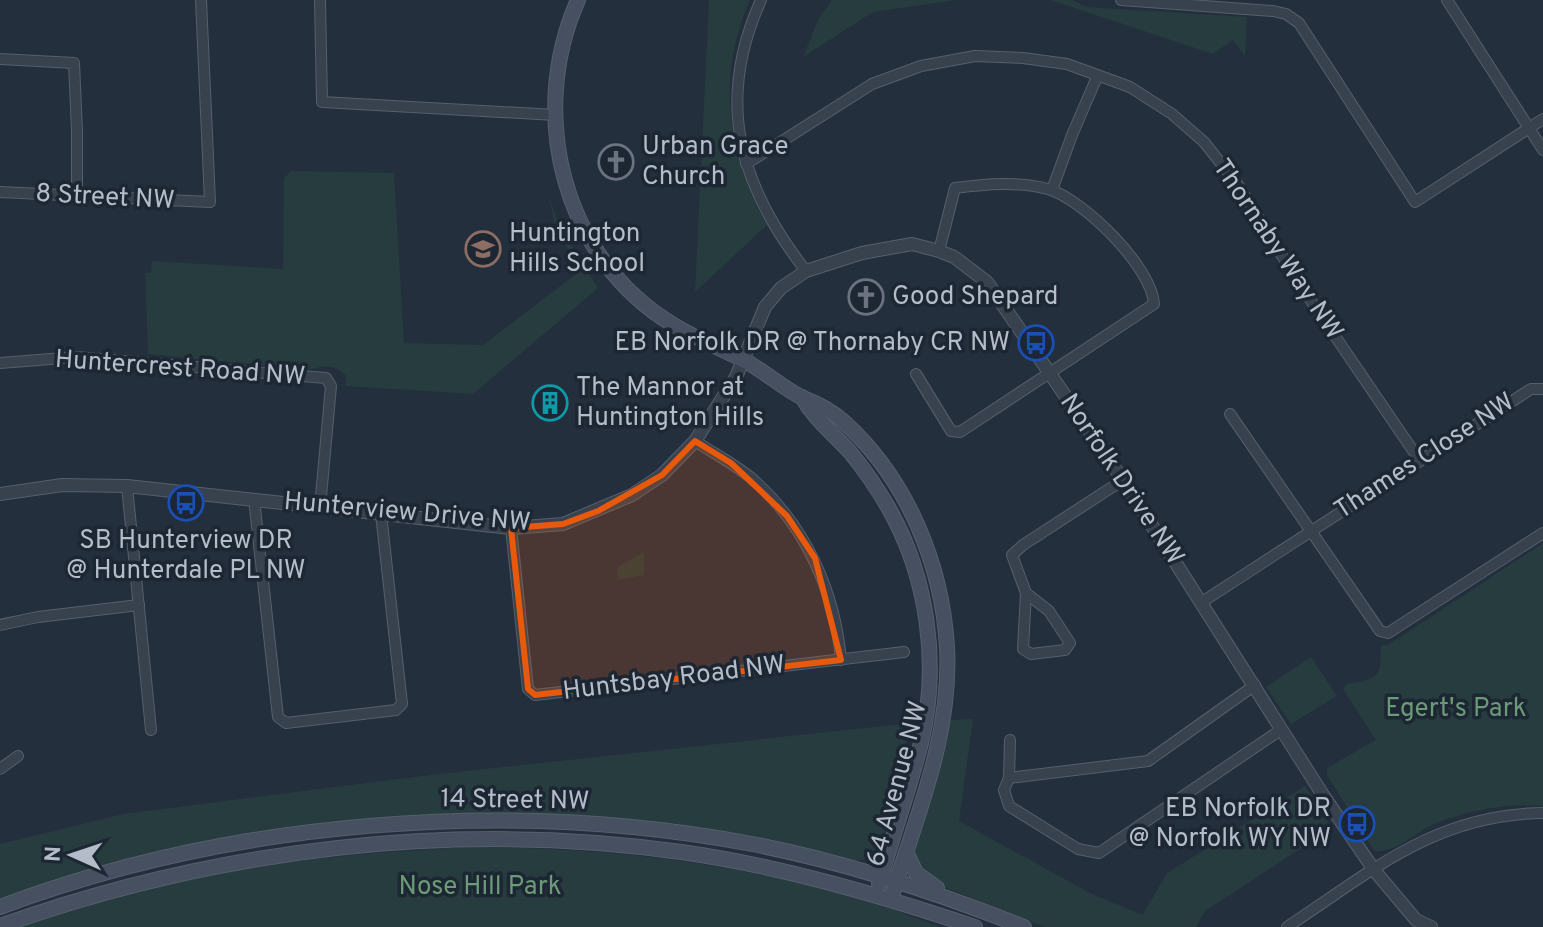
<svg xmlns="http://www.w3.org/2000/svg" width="1543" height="927" font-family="Overpass,sans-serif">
  <rect width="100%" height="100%" fill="#242f3e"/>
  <!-- green -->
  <g fill="#263c3f">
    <path d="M709,0H750C716,76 727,155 767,225L695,292Z"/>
    <polygon points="832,0 956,0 873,12 803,57 819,18"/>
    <polygon points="1051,0 1073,0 1086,7 1247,17 1245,56 1233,40 1213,54"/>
    <path d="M291,171L394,173L404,343L483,345L580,271L556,228L548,193L560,228L598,288L473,394L346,386V376C333,363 325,366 308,370L148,354L145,273H151L152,261L283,269L284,178Z"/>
    <path d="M1543,543V806C1506,803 1471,810 1437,823C1416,831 1397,853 1374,851L1327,775V768L1376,740L1343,689L1347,684C1377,679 1381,679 1381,646L1388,645Z"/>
    <polygon points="644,552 644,575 617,580 618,567"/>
    <polygon points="1311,657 1337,696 1291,724 1266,687"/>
    <polygon points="973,719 959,821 1092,894 1143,915 1166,874 1305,786 1332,828 1205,911 1196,927 1045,927 939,885 915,865 914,848 935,780 950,720"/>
    <path d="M911,723L883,841C868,872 843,858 815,852L475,814L330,823L250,835L121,862L0,900V844L123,814L430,775Z"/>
    <path d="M470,847C629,847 791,868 940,927H21C79,908 137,891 197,878C287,858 379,852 470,847Z"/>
  </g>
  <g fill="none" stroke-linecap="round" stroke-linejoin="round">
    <defs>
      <g id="minor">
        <polyline points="320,0 322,102 556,115"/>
        <path d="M761,0C715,102 739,185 806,271"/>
        <polyline points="1121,0 1273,11 1286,14 1299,23 1415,202 1543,119"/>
        <polyline points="1447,0 1543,150"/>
        <polyline points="0,59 74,63 77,132 77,197"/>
        <polyline points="746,164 872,84 921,66 975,56 1023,58 1067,64 1130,87 1172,114 1204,142 1238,185 1303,289 1420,461"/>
        <polyline points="1052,190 1072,135 1097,77"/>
        <polyline points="0,192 210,202 201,0"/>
        <polyline points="0,363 76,357 326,378 331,386 320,507"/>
        <path d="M916,374L951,431L960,432L1154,304C1152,267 1083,199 1048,189C1017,181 986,184 955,188L939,251"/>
        <polyline points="1230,414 1380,631 1388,633 1543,533"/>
        <path d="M695,441C716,455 739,466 757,483C807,529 835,593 841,660"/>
        <polyline points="127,486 151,730"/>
        <polyline points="254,499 278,717 286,723 396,710 402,704 381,514"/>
        <polyline points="511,528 528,689 535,695 904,652"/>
        <polyline points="1026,593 1049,611 1070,643 1065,650 1031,654 1023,649 1026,593 1012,555 1023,545 1123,480"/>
        <polyline points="1202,602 1531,389 1543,389"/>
        <polyline points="0,625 38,617 139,605"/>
        <polyline points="1010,740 1009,778 1004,790 1009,806 1078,849 1099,853 1282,729"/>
        <polyline points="0,769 18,756"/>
        <polyline points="1009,778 1148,761 1255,685"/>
        <path d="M1287,927C1372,871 1436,814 1543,813"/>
      </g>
      <polyline id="tertiary" points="0,494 62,485 127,486 511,528 563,524 632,495 662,475 695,441 736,377 765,307 781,288 806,271 862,253 912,244 939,251 954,257 987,282 1123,480 1323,795 1374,870 1416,920 1431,927"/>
      <g id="secondary">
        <path d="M578,0C527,115 563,258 672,324C696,339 723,349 747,362C765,372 786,390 803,398C819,404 831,410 844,422C907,479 942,564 947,647C952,735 916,817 891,899"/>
        <path d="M802,397C814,419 833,433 850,452C864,469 877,488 888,507C928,577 940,665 921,743C909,791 892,837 879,884"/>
        <polyline points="907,854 916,873 937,888"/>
        <path d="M0,907C232,820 509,798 752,844C846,862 936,892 1024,927"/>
        <path d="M0,926C216,849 453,820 681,852C781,866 879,895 975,927"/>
      </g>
    </defs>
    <!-- minor casing -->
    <use href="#minor" stroke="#565f6c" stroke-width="12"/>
    <!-- tertiary casing -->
    <use href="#tertiary" stroke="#565f6c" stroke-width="14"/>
    <!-- secondary casing -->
    <use href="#secondary" stroke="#565f6c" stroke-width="16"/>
    <!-- minor -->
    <use href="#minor" stroke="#38414e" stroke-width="10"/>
    <!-- tertiary -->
    <use href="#tertiary" stroke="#38414e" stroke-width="12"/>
    <!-- secondary -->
    <use href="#secondary" stroke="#465061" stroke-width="14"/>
  </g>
  <!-- marked area -->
  <path fill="#e8590c" fill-opacity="0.2" stroke="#e8590c" stroke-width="6" stroke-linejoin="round" d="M695,441L731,463L787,516L815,558L841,660L535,695L528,689L511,528L563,524L598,511L662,475Z"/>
  <!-- icons -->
  <defs>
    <symbol id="church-ring" viewBox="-11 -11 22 22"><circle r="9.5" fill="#1d2633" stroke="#6b7280" stroke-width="1.5"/><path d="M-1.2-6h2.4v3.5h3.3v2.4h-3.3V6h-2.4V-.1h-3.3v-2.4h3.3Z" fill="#6b7280"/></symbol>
    <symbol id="school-ring" viewBox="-11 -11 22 22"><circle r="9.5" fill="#1d2633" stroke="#8d6e63" stroke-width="1.5"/><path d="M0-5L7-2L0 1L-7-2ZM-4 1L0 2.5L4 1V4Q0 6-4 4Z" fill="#8d6e63"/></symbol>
    <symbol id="bus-ring" viewBox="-11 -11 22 22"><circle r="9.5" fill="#1d2633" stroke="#1a4fb4" stroke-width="1.5"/><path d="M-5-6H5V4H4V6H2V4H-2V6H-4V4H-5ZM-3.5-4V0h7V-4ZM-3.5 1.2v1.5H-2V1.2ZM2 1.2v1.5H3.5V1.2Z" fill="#1a4fb4"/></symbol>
    <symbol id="building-ring" viewBox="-11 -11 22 22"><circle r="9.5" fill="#1d2633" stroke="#0f9aa8" stroke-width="1.5"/><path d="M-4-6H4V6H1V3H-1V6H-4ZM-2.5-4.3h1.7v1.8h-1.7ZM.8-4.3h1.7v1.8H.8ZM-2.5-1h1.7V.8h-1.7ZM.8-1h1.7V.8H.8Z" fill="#0f9aa8"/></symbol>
  </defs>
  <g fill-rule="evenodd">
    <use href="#church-ring" x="596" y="142" width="40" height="40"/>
    <use href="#school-ring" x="463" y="229" width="40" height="40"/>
    <use href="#church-ring" x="846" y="277" width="40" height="40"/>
    <use href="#bus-ring" x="1016" y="323" width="40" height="40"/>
    <use href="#building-ring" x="530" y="383" width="40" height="40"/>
    <use href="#bus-ring" x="166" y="483" width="40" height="40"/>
    <use href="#bus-ring" x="1337" y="804" width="40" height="40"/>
  </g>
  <g text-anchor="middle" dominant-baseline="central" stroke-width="7" stroke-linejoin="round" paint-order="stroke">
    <!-- poi labels -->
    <g font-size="26" fill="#b4bcc9" stroke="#1d2633" text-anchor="start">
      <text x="642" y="147">Urban Grace<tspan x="642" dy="30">Church</tspan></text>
      <text x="509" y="234">Huntington<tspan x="509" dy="30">Hills School</tspan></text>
      <text x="892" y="297">Good Shepard</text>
      <text x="1010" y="343" text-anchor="end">EB Norfolk DR @ Thornaby CR NW</text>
      <text x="576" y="388">The Mannor at<tspan x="576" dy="30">Huntington Hills</tspan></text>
      <text x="186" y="541" text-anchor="middle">SB Hunterview DR<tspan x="186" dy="30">@ Hunterdale PL NW</tspan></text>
      <text x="1331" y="809" text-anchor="end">EB Norfolk DR<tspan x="1331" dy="30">@ Norfolk WY NW</tspan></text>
    </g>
    <!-- street labels -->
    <g font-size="26" fill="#b4bcc9" stroke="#1d2633">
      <text transform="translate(105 198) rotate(3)">8 Street NW</text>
      <text transform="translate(1277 250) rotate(56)">Thornaby Way NW</text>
      <text transform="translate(180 369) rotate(4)">Huntercrest Road NW</text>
      <text transform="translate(1425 457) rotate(-33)">Thames Close NW</text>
      <text transform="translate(1121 480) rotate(56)">Norfolk Drive NW</text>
      <text transform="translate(407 513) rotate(5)">Hunterview Drive NW</text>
      <text transform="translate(674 679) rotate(-7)">Huntsbay Road NW</text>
      <text transform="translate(898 784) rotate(-75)">64 Avenue NW</text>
      <text transform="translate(515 801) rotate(1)">14 Street NW</text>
    </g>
    <!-- park labels -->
    <g font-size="26" fill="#6b9a76" stroke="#1d2633">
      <text x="1456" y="709">Egert's Park</text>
      <text x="480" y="887">Nose Hill Park</text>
    </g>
  </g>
  <!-- north arrow -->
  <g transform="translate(72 855) rotate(273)" stroke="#1d2633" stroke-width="6" paint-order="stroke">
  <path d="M0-6L14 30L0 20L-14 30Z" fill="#b4bcc9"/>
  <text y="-12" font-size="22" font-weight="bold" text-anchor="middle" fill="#b4bcc9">N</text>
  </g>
</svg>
